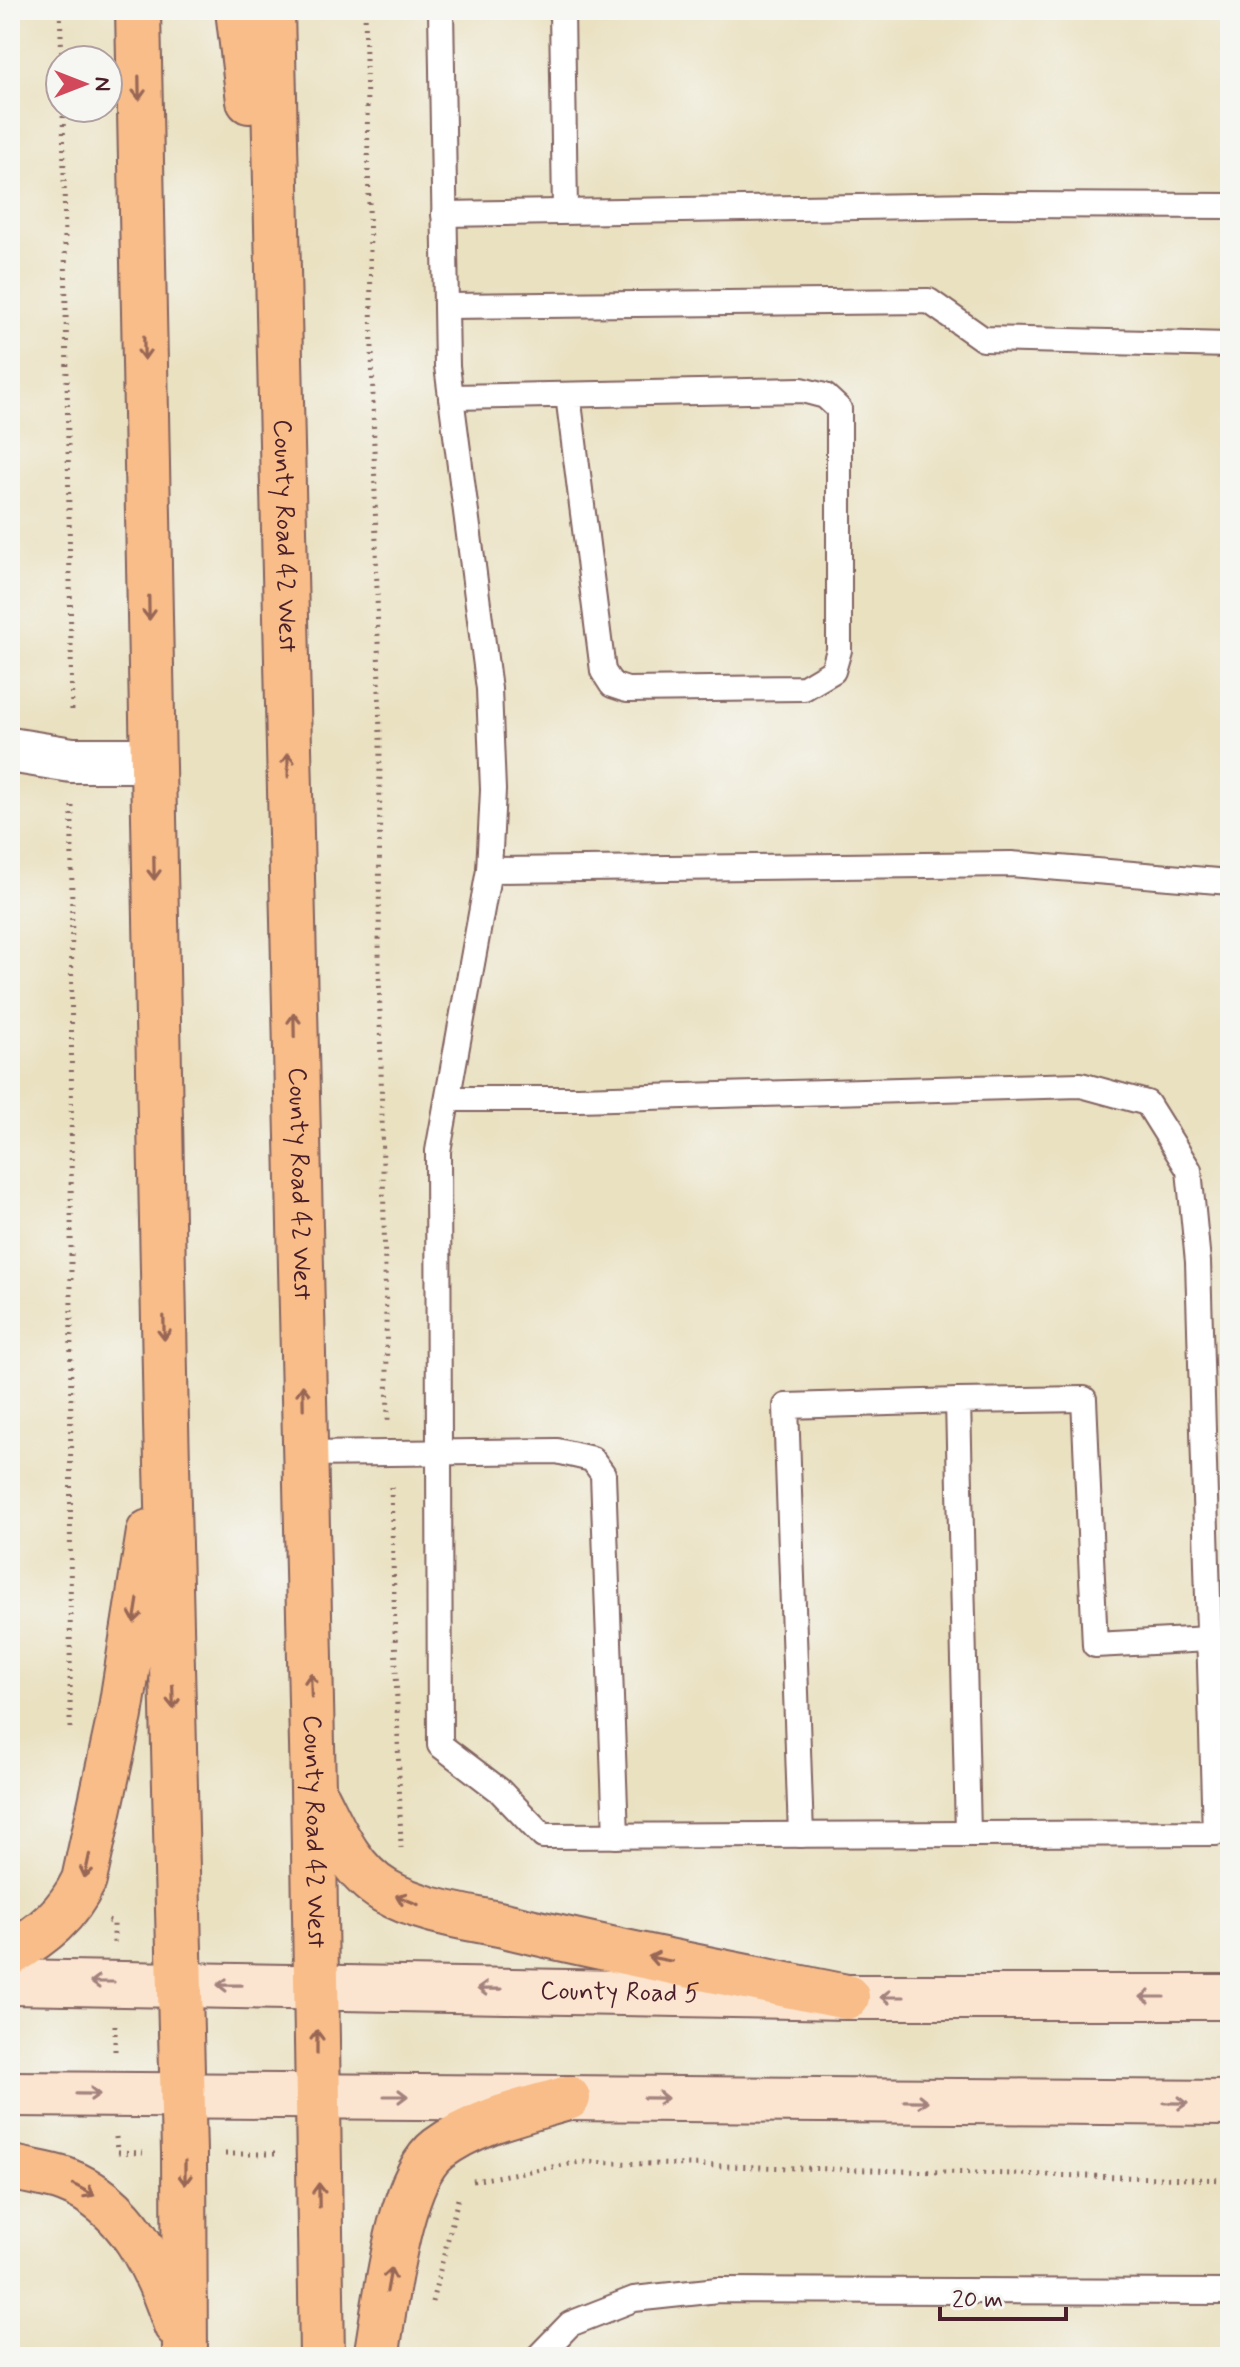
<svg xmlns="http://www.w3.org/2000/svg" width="1240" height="2367" font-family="Mynerve,sans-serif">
  <rect width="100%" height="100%" fill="#f6f6f2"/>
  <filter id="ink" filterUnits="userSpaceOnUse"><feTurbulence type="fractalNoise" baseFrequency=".0125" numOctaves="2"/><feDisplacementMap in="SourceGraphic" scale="16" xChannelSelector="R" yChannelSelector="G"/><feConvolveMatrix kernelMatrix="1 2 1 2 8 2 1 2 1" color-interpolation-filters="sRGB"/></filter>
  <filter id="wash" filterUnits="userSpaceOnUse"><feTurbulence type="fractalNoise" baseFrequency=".006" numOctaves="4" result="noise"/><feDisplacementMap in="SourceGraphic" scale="32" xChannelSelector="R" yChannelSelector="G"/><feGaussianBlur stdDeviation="1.8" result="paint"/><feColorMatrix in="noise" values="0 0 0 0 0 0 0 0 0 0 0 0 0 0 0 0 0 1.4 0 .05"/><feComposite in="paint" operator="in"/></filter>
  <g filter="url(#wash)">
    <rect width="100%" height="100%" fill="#eae1c1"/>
  </g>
  <g filter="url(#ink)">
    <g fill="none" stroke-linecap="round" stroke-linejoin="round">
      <defs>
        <g id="service">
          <polyline points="441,10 447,366 489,689 493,790 489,870 438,1151 440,1745 499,1790 543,1836 1215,1833 1230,1829"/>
          <polyline points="562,10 565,211"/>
          <polyline points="444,214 979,205 1230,206"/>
          <polyline points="447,306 929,301 983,339 1230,345"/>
          <polyline points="451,397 802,390 825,396 839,409 839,650 833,671 804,688 627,690 612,685 603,671 568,395"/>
          <polyline points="489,870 1011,864 1230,882"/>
          <polyline points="449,1099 578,1099 1081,1085 1147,1103 1189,1170 1198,1262 1215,1833"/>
          <polyline points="304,1454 557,1451 592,1459 603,1474 616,1836"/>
          <polyline points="968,1834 958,1401 1084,1399 1095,1645 1209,1639"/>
          <polyline points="801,1835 786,1406 958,1401"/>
          <polyline points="538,2357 570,2324 634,2299 718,2290 1230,2292"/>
        </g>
        <polyline id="minor" points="10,750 72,760 152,760"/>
        <g id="secondary">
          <path id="s1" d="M10,1982L847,1997H1230"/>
          <polyline points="10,2094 1230,2103"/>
        </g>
        <g id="trunk">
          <polyline points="138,10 166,1423 184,2153 185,2357"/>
          <polyline points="238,10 249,101"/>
          <path id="s2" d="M272,10L313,1788L322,2357"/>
          <path d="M318,1799C335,1833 351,1871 385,1891C421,1912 468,1917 508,1926C620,1953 733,1974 847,1997"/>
          <path d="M10,1954C43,1934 67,1916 84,1880L120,1715L149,1532"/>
          <path d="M10,2167C28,2172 48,2174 65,2180C128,2204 156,2266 176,2325"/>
          <path d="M376,2357C385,2308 398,2179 438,2149C475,2121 524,2111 568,2098"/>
        </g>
      </defs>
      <!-- service casing -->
      <use href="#service" stroke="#826360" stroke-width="28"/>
      <!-- minor casing -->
      <use href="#minor" stroke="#826360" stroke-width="48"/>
      <!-- secondary casing -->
      <use href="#secondary" stroke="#826360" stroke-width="48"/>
      <!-- trunk casing -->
      <use href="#trunk" stroke="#826360" stroke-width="48"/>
      <!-- path -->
      <g stroke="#826360" stroke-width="5" stroke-dasharray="2 6" stroke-linecap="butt">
        <polyline points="60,10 62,60"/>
        <polyline points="365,10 380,738 379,967 388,1421"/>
        <polyline points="63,108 72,716"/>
        <polyline points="391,1487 401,1848"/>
        <polyline points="70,1728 72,802"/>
        <polyline points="108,1921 114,1923 114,1943"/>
        <polyline points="115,2025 115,2051"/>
        <polyline points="116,2137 117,2152 143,2153"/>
        <polyline points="225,2154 275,2154"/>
        <polyline points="473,2181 580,2162 1230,2180"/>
        <polyline points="432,2302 458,2199"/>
      </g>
      <!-- service -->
      <use href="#service" stroke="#fff" stroke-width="24"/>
      <!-- minor -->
      <use href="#minor" stroke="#fff" stroke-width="44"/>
      <!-- secondary -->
      <use href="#secondary" stroke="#fce5d0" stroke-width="44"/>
      <!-- trunk -->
      <use href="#trunk" stroke="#f8bd89" stroke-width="44"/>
    </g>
    <!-- one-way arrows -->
    <defs><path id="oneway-shaft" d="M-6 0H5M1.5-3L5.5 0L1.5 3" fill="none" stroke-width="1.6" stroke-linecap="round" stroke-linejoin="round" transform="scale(2)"/></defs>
    <g stroke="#986655">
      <use href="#oneway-shaft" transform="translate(139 88) rotate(89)"/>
      <use href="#oneway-shaft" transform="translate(144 348) rotate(89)"/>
      <use href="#oneway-shaft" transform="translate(149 608) rotate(89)"/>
      <use href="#oneway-shaft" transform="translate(288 765) rotate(-91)"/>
      <use href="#oneway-shaft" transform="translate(154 868) rotate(89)"/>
      <use href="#oneway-shaft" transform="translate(294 1025) rotate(-91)"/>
      <use href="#oneway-shaft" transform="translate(164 1328) rotate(89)"/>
      <use href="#oneway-shaft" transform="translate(303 1397) rotate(-91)"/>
      <use href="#oneway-shaft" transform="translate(136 1611) rotate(99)"/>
      <use href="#oneway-shaft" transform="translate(311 1685) rotate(-92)"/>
      <use href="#oneway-shaft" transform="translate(173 1697) rotate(88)"/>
      <use href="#oneway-shaft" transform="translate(87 1866) rotate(102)"/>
      <use href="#oneway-shaft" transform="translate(407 1900) rotate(-158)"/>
      <use href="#oneway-shaft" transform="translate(660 1959) rotate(-169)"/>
      <use href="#oneway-shaft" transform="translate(317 2042) rotate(-90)"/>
      <use href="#oneway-shaft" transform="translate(185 2173) rotate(90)"/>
      <use href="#oneway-shaft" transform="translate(84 2190) rotate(28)"/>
      <use href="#oneway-shaft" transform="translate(319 2195) rotate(-91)"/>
      <use href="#oneway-shaft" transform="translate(389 2280) rotate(-80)"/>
    </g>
    <g stroke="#a3827e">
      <use href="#oneway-shaft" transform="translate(102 1982) rotate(-180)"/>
      <use href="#oneway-shaft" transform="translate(229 1985) rotate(-179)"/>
      <use href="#oneway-shaft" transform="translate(489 1989) rotate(-179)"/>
      <use href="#oneway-shaft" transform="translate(892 1997) rotate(180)"/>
      <use href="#oneway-shaft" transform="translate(1152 1997) rotate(180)"/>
      <use href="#oneway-shaft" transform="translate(88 2094) rotate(1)"/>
      <use href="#oneway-shaft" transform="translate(396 2096)"/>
      <use href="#oneway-shaft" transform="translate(656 2098) rotate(1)"/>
      <use href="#oneway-shaft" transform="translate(916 2101) rotate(1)"/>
      <use href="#oneway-shaft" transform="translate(1176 2103) rotate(1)"/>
    </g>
  </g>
  <g text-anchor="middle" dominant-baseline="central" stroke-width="8" stroke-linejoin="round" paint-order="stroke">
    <!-- street labels -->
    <g font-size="26" fill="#4a1f2b" stroke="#f6f6f2">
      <text stroke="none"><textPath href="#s2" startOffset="526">County Road 42 West</textPath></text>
      <text stroke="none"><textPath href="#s2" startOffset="1174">County Road 42 West</textPath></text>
      <text stroke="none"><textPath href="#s2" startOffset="1822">County Road 42 West</textPath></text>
      <text stroke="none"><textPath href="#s1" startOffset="610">County Road 5</textPath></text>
    </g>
  </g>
  <!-- margin -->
  <rect width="1240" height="2367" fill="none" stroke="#f6f6f2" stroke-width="40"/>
  <!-- north arrow -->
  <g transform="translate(84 84) rotate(90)"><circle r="38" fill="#f6f6f2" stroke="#b1a0a2" stroke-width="2"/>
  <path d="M0-6L14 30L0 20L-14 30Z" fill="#d1495b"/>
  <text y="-12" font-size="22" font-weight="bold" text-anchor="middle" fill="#4a1f2b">N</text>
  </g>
  <!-- scale -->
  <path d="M940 2307v12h126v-12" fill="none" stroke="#4a1f2b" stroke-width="4"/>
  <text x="952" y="2307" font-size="24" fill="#4a1f2b" stroke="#f6f6f2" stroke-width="6" paint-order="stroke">20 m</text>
</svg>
